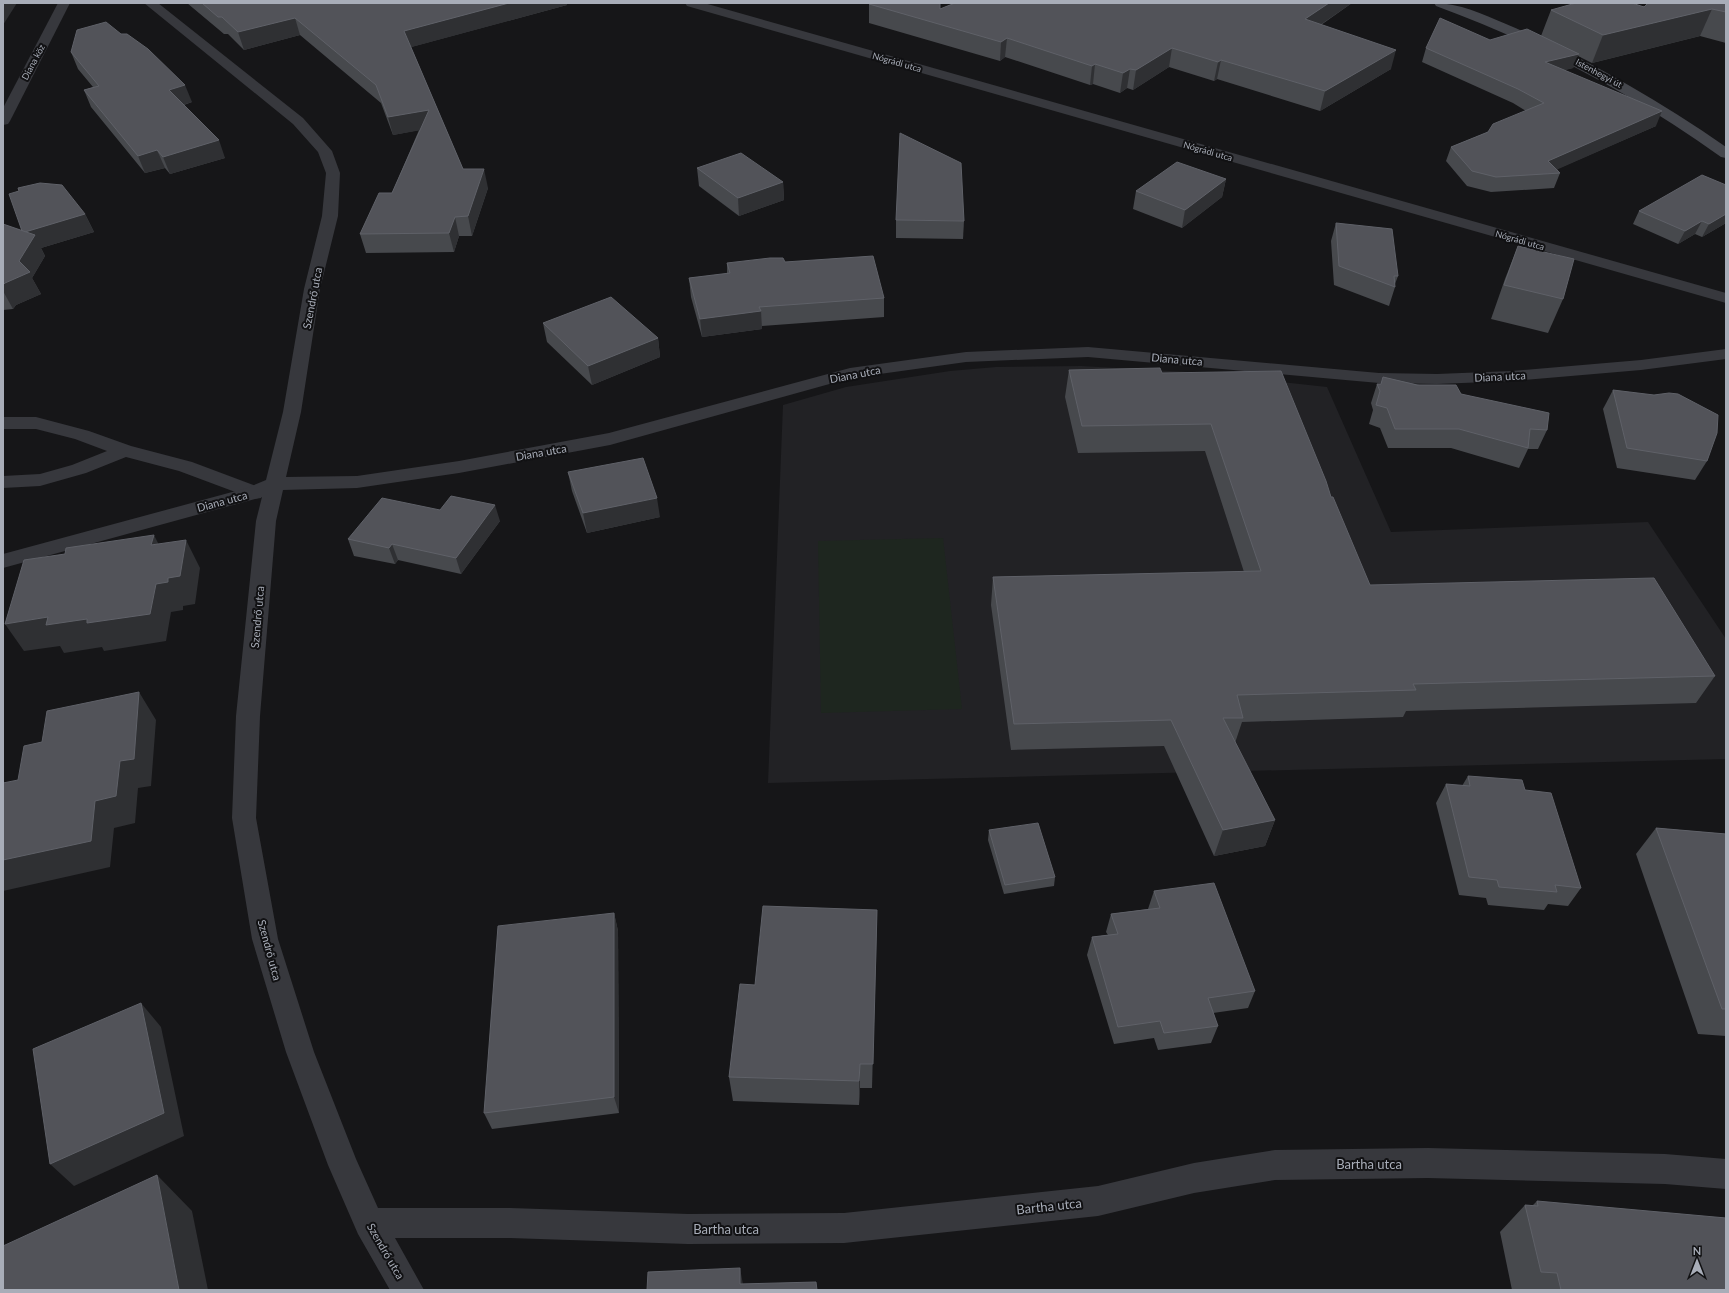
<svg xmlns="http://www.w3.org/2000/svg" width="1729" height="1293" font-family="Lato,sans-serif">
  <rect width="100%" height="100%" fill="#161618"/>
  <!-- built -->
  <polygon fill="#222225" points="1081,366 1188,372 1327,387 1391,532 1648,522 1726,639 1726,759 768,783 783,405 846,387 950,371 996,367"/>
  <!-- green -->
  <polygon fill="#1e261f" points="943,538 962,709 821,713 818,541"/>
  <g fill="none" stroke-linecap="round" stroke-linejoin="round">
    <!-- lane -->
    <polygon fill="#37383d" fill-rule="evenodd" points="3,417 36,417 89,431 131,446 192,462 261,488 264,493 261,498 254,499 179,471 126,457 86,473 40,486 3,488 3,476 40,474 72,465 107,451 75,439 36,429 3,429"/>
    <!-- street -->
    <g fill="#37383d" fill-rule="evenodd">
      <polygon points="58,3 70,3 10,121 8,124 3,125 3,108"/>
      <polygon points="144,3 158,3 303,118 332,151 340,173 338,216 320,289 301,412 286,477 357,476 459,461 609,433 850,368 966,352 1088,347 1379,373 1437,374 1512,371 1641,360 1726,349 1726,359 1641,370 1512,381 1437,384 1379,383 1088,357 966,362 851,378 610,445 459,473 357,488 283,490 276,521 260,716 256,818 278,939 314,1052 356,1159 378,1208 510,1208 688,1214 844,1213 1098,1186 1194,1163 1275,1150 1428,1148 1665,1154 1726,1159 1726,1189 1665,1184 1428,1178 1275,1180 1194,1193 1098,1216 844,1243 688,1244 510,1238 395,1238 424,1290 390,1290 358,1234 328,1165 286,1052 252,939 232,818 236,716 256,521 262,497 3,568 3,554 247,488 266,480 283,412 304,289 322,216 326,173 318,152 293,124"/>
      <polygon points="685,3 704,3 1726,293 1726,303 687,6"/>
    </g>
    <!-- secondary -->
    <path fill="#45474d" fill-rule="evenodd" d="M1434,3C1460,3 1482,14 1506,24C1584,57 1657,99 1726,147V158L1721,157C1631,93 1539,44 1436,6Z"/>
  </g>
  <!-- wall -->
  <g fill="#47494d">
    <polygon points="187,3 567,3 567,5 411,47 463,169 488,188 472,236 459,236 454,252 366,253 360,234 392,193 419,130 393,135 381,103 300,35 244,50 228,34 224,34"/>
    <polygon points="869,3 940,9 955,3 1352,3 1321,25 1391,69 1320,111 1217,79 1214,81 1169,67 1133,90 1127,88 1120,93 1093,84 1090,85 1005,57 1000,61 869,23"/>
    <polygon points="1726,3 1726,43 1700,36 1592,63 1578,56 1573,68 1564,70 1656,126 1557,169 1560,173 1554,188 1491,192 1467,186 1446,161 1451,147 1488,132 1526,111 1513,103 1422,62 1426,48 1490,40 1541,36 1551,10"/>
    <polygon points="71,52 192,102 184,105 225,158 170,174 165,168 145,173 91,107 84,90 93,87 78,69"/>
    <polygon points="697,168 783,182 784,200 739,216 699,186"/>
    <polygon points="1226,179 1222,197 1182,228 1133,209 1136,191"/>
    <polygon points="1726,185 1726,223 1702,237 1695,234 1678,244 1633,224 1639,211"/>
    <polygon points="85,214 94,232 41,248 45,256 32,278 41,294 16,305 13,309 3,310 3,224 22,231"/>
    <polygon points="896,220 964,221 963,239 896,238"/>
    <polygon points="1336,223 1398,276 1395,284 1395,287 1389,306 1334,285 1331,241"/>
    <polygon points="1518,246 1563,299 1548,333 1491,319 1505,279"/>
    <polygon points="785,262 884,298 884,317 762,326 762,329 702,337 691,297 689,278 727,274 727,263"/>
    <polygon points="543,323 658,338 660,357 592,385 547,342"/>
    <polygon points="1069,370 1162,373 1331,497 1370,585 1715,676 1696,703 1406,711 1403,717 1242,722 1235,743 1275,820 1265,846 1214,856 1164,746 1011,750 991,605 993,577 1244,572 1205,451 1078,453 1065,397"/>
    <polygon points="1383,377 1461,394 1547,430 1538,449 1528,449 1519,468 1451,448 1388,448 1380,428 1369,424 1373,410 1371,403 1377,384 1381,384"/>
    <polygon points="1613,390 1707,461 1695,480 1617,468 1603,409"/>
    <polygon points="568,472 660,517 587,533 572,491"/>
    <polygon points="440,510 500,521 461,574 398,560 395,564 354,556 348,539"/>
    <polygon points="1468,776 1525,790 1581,888 1568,906 1548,904 1544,910 1488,905 1486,898 1459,895 1436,803 1446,784 1462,786"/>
    <polygon points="1656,828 1726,834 1726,1036 1698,1034 1636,854"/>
    <polygon points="989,830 1055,877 1054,886 1004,894 988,840"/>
    <polygon points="1154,891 1255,991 1248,1008 1213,1013 1218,1026 1211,1043 1158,1050 1154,1038 1114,1044 1087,955 1092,937 1108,935 1106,932 1111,914 1148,909"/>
    <polygon points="877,910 872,1088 860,1088 859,1105 733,1101 729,1077 755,985"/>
    <polygon points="614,913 618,931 619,1113 492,1129 484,1113"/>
    <polygon points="1537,1201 1726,1290 1512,1290 1500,1232 1525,1205 1532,1206"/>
  </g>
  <!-- shaded-wall -->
  <g fill="#2f3033">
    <polygon points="3,3 17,3 3,25"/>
    <polygon points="509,3 567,3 567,5 408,48 404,31"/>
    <polygon points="1329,3 1352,3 1301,38 1305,19"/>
    <polygon points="1712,9 1700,36 1592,63 1603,35"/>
    <polygon points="295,18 300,35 244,50 238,32"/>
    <polygon points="1007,38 1005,57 1000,61 1001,42"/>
    <polygon points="1172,48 1169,67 1133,90 1136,70"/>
    <polygon points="1396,50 1391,69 1320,111 1325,91"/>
    <polygon points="1579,54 1573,68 1540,77 1545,62"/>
    <polygon points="1221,60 1217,79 1214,81 1218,62"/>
    <polygon points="1095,64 1093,84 1090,85 1092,66"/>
    <polygon points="1130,69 1127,88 1120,93 1123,73"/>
    <polygon points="185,85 192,102 176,107 169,90"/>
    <polygon points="429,110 433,128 393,135 388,117"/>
    <polygon points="1662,111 1656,126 1547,174 1548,161"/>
    <polygon points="219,140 225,158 170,174 163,157"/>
    <polygon points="157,150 165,168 145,173 138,156"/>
    <polygon points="484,169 488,188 472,236 468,216"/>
    <polygon points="1226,179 1222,197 1182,228 1185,210"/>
    <polygon points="783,182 784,200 739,216 738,198"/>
    <polygon points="85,214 94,232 41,248 45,256 32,278 41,294 16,305 13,309 3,291 3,285 19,261 22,232"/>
    <polygon points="1726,214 1726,223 1702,237 1709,224"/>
    <polygon points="455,217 459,236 454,252 449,233"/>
    <polygon points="1702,221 1695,234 1678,244 1685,231"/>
    <polygon points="761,311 762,329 702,337 700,319"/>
    <polygon points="658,338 660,357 592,385 588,366"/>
    <polygon points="657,498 660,517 587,533 583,513"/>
    <polygon points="495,505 500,521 461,574 456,558"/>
    <polygon points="154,535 168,563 151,545"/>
    <polygon points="186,540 200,568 195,604 183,606 183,610 171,612 166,641 104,651 102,647 64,653 60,646 24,651 5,624 48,617 156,584 168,578"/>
    <polygon points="392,544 398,560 395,564 389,548"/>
    <polygon points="139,692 156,720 151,786 138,788 135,823 114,828 110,867 3,891 3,860 120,761"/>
    <polygon points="1275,820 1265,846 1214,856 1223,830"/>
    <polygon points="877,910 877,935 872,1088 873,1064"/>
    <polygon points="614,913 618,931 619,1113 614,1097"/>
    <polygon points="141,1003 161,1027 184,1136 74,1186 50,1164"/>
    <polygon points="860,1064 860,1088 859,1105 859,1081"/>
    <polygon points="157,1175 192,1211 208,1290 179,1290"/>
    <polygon points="740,1268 744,1290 740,1284"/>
  </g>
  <!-- building -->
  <g fill="#525359" stroke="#5f6168">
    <polygon points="202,3 509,3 404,31 463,169 484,169 468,216 455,217 449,233 360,234 379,193 392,193 429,110 388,117 376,85 295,18 238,32 222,17 218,17"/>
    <polygon points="869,3 940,3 940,9 955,3 1329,3 1305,19 1396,50 1325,91 1221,60 1218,62 1172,48 1136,70 1130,69 1123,73 1095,64 1092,66 1007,38 1001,42 869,4"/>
    <polygon points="1576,3 1632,3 1644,7 1648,3 1726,3 1726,12 1712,9 1603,35 1551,10"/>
    <polygon points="1440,18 1490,40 1527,29 1579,54 1545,62 1662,111 1548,161 1560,173 1496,177 1472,171 1451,147 1488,132 1493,124 1544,103 1518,89 1426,48"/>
    <polygon points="106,22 121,34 127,34 148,49 185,85 169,90 219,140 163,157 157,150 138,156 84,90 99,86 71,52 77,30"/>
    <polygon points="900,133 961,163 964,221 896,220"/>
    <polygon points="741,153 783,182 738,198 697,168"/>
    <polygon points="1177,162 1226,179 1185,210 1136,191"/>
    <polygon points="1702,175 1726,185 1726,214 1709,224 1702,221 1685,231 1639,211"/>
    <polygon points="40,183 62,185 85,214 25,232 22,231 9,194 19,191 18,188"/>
    <polygon points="1336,223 1392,229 1398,276 1394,276 1395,287 1339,266"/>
    <polygon points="3,224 35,235 19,261 30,272 5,283 3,285"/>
    <polygon points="1518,246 1574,259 1563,299 1504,285"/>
    <polygon points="873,256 884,298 759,307 761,311 700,319 689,278 730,273 727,263 770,258 783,258 785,262"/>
    <polygon points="611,297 658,338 588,366 543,323"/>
    <polygon points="1160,368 1162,373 1281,371 1326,481 1331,497 1333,497 1370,585 1654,578 1715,676 1413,684 1416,690 1237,695 1243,718 1223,718 1275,820 1223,830 1171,720 1014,724 993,577 1261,571 1211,424 1082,426 1069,370"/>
    <polygon points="1383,377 1417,385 1456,385 1461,394 1549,413 1547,430 1530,429 1528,448 1459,429 1395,429 1387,408 1376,405 1380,391 1377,384 1381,384"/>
    <polygon points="1613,390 1654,395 1669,393 1678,394 1718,415 1717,433 1707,461 1627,448"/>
    <polygon points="643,458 657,498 583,513 568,472"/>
    <polygon points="451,496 495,505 456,558 392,544 389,548 348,539 382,498 440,510"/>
    <polygon points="154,535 151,545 186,540 180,576 168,578 168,582 156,584 150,614 87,623 87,619 46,625 48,617 5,624 24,560 65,554 66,548"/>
    <polygon points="139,692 134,759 120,761 116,796 95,801 91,841 3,860 3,783 18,780 24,746 42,742 47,711"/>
    <polygon points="1468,776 1522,780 1525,790 1551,793 1581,888 1555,885 1557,892 1499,887 1497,880 1469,877 1446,784 1470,786"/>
    <polygon points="1038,823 1055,877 1005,885 989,830"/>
    <polygon points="1656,828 1726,834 1726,1009 1722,1009"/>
    <polygon points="1214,883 1255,991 1208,998 1218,1026 1164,1033 1160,1021 1118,1027 1092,937 1118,934 1111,914 1160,908 1154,891"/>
    <polygon points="763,906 877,910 873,1064 860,1064 859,1081 729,1077 740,984 755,985"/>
    <polygon points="614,913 614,1097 484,1113 498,926"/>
    <polygon points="141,1003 164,1113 50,1164 33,1049"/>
    <polygon points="157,1175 179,1290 3,1290 3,1246"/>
    <polygon points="1537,1201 1726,1218 1726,1290 1561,1290 1557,1273 1541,1272 1525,1205 1538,1206"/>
    <polygon points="740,1268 740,1284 816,1282 817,1290 647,1290 648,1272"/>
  </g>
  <g text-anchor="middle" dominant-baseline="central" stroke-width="4" stroke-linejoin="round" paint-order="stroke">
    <!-- far-street labels -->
    <g font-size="9" fill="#a8adb8" stroke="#111113">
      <text transform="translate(33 62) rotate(-62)">Diana köz</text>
      <text transform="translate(897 62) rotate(16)">Nógrádi utca</text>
      <text transform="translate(1599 73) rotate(28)">Istenhegyi út</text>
      <text transform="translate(1208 151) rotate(16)">Nógrádi utca</text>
      <text transform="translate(1520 240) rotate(16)">Nógrádi utca</text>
    </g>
    <!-- street labels -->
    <g font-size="11" fill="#a8adb8" stroke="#111113">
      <text transform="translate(312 298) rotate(-79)">Szendrő utca</text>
      <text transform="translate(1177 359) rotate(5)">Diana utca</text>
      <text transform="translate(855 374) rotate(-11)">Diana utca</text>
      <text transform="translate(1500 376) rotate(-3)">Diana utca</text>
      <text transform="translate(541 452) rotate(-10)">Diana utca</text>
      <text transform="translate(222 501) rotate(-15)">Diana utca</text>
      <text transform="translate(257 617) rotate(-85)">Szendrő utca</text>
      <text transform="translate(270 950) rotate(75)">Szendrő utca</text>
      <text transform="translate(386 1251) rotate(60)">Szendrő utca</text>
    </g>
    <!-- near-street labels -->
    <g font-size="13" fill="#a8adb8" stroke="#111113">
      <text x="1369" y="1164">Bartha utca</text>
      <text transform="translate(1049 1206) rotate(-6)">Bartha utca</text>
      <text x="726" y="1229">Bartha utca</text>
    </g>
  </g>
  <!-- border -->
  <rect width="1729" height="1293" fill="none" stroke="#a8adb8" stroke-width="8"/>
  <!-- north arrow -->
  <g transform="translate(1697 1261)" stroke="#111113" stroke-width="3" paint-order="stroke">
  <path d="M0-3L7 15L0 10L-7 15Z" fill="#a8adb8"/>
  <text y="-6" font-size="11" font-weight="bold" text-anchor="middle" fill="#a8adb8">N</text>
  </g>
</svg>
